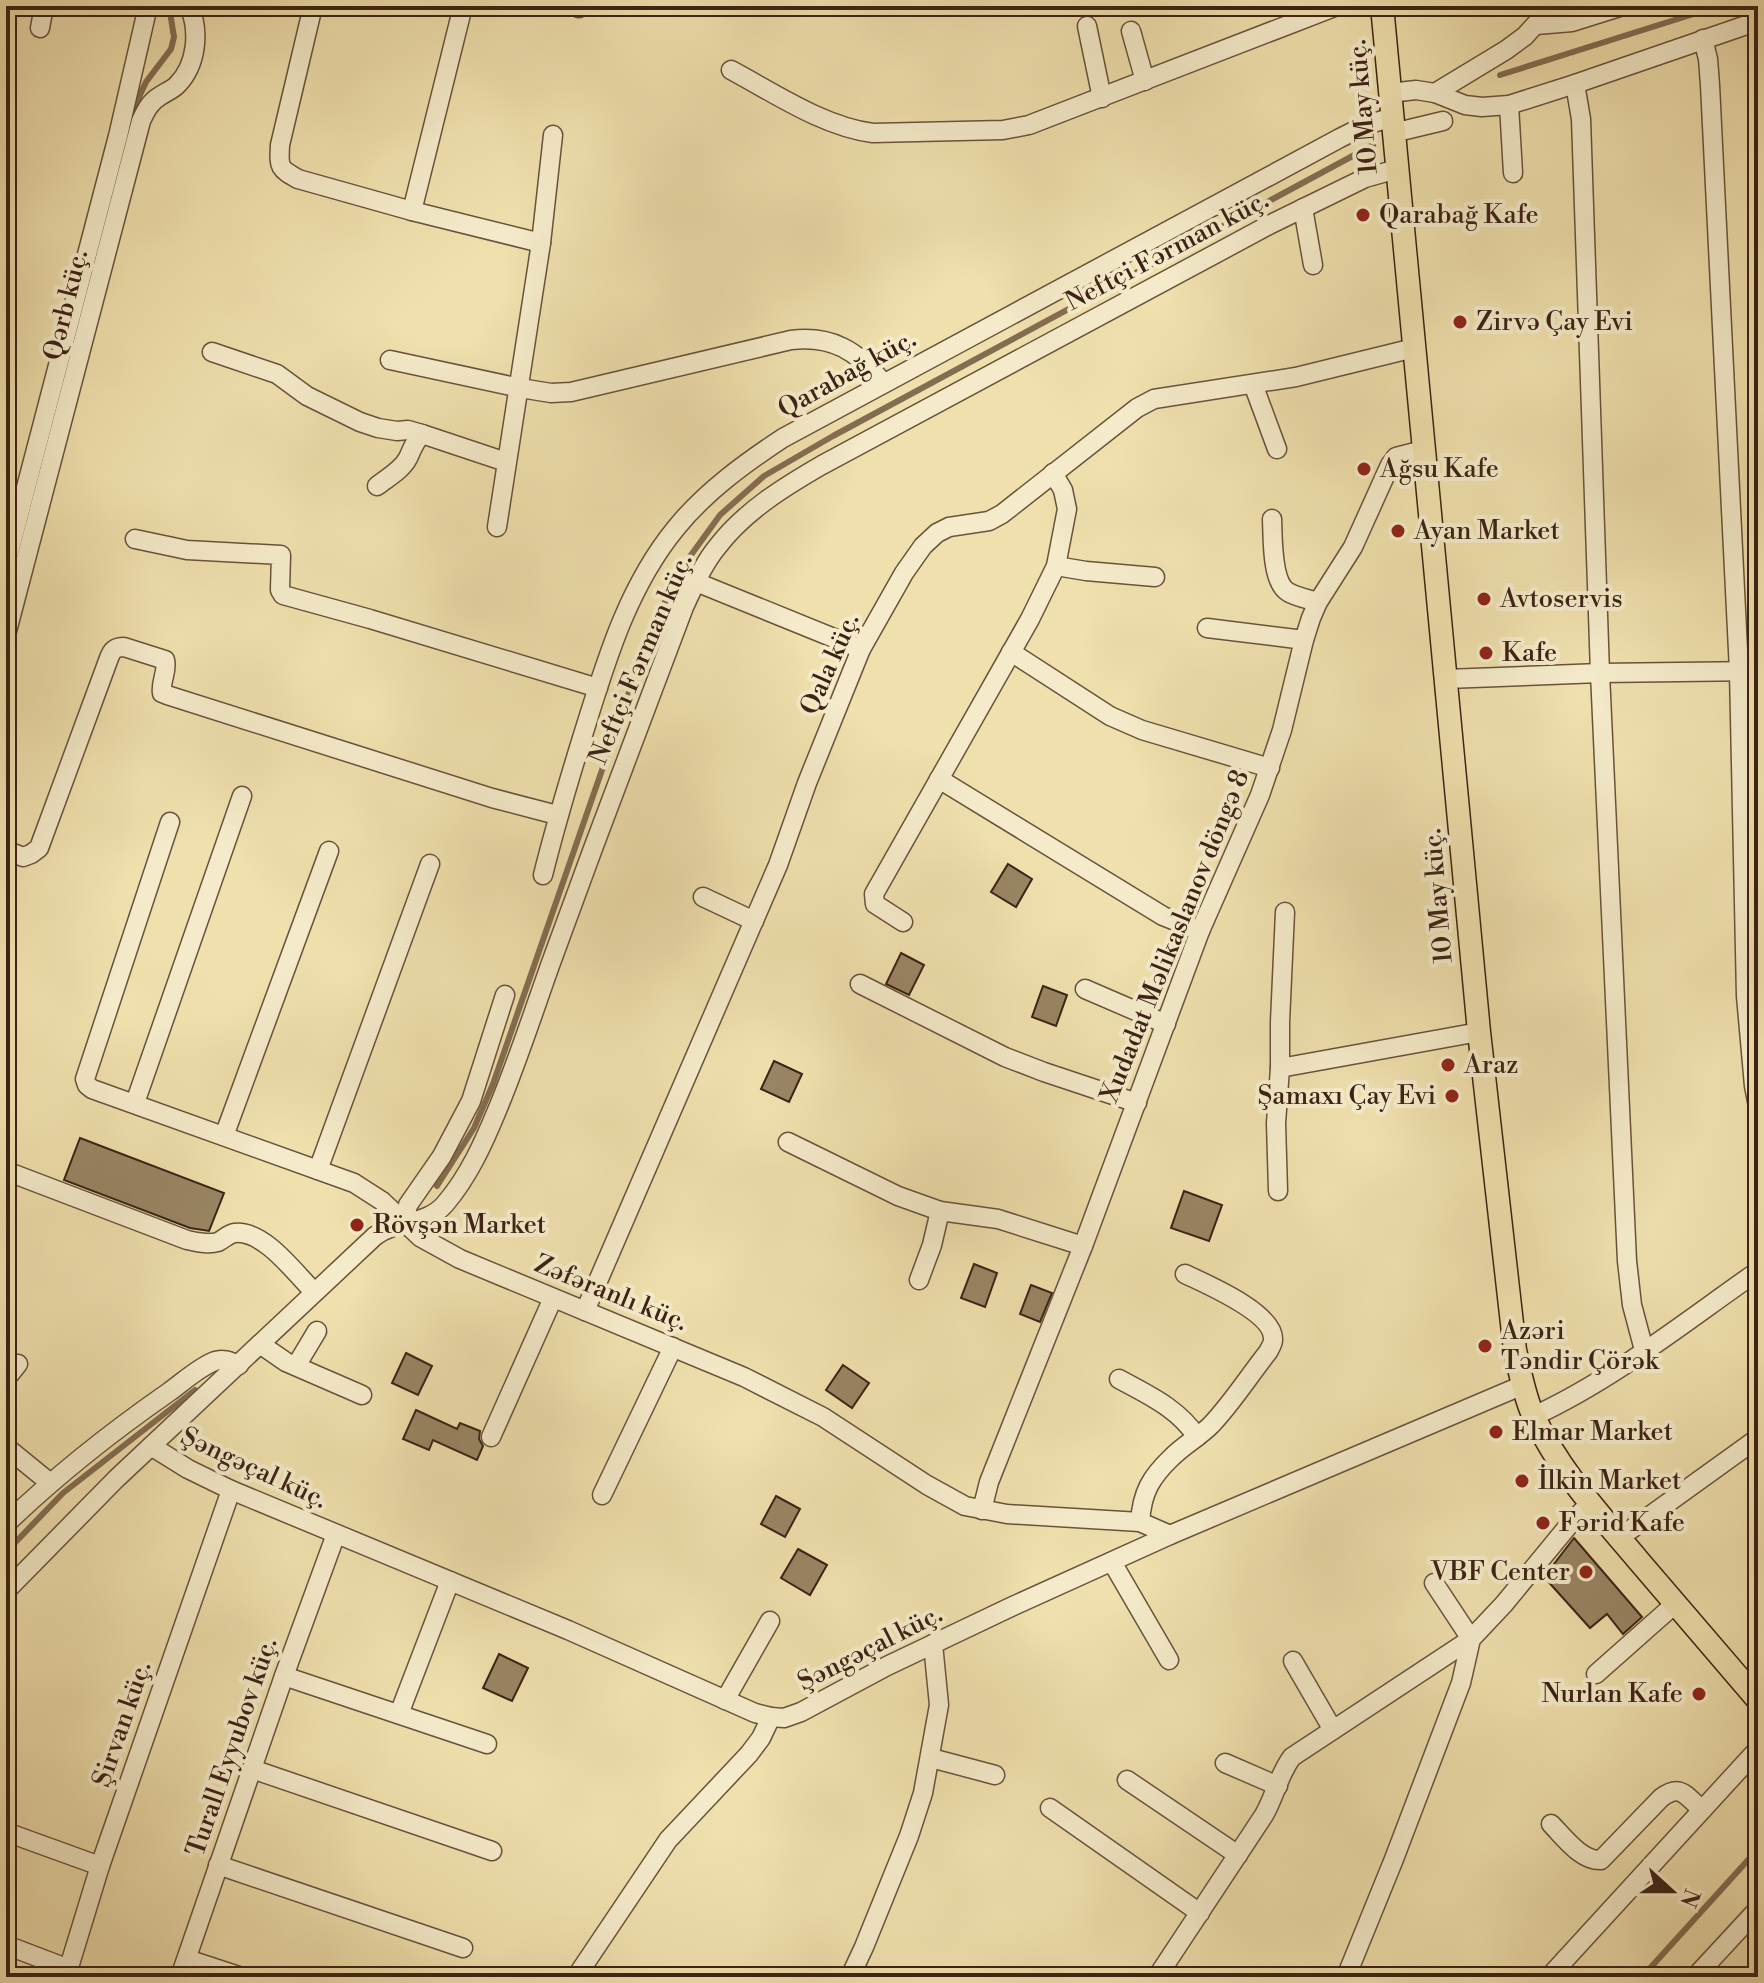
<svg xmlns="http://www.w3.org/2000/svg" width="1764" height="1983" font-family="'Libre Bodoni',serif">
  <rect width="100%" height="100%" fill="#efe0ad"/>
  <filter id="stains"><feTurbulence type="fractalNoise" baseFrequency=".0025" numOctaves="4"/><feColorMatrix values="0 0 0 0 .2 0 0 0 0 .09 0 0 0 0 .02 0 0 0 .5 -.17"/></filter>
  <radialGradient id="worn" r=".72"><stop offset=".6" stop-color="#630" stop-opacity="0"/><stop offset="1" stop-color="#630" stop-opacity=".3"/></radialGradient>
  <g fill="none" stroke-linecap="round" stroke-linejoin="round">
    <!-- stream -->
    <g stroke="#836d51" stroke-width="6">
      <polyline points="1500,75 1719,6"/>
      <polyline points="133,120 139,97 146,82 171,49 174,37 169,6"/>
      <polyline points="102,232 116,181"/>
      <polyline points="20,545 30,509"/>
      <polyline points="6,599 10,583"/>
      <polyline points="437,1186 474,1128 493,1084 644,649 678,573 720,515 764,476 833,436 1373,145"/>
      <polyline points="6,1552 63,1493 195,1390"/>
      <polyline points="1642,1977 1758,1849"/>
    </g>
  </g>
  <!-- building -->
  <g fill="#998564" stroke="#3c2215" stroke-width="2">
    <polygon points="1008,864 1032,879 1016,907 991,892"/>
    <polygon points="901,953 924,965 909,995 886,984"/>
    <polygon points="1043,986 1067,995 1056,1026 1032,1017"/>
    <polygon points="774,1061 802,1074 789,1102 761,1089"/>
    <polygon points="80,1138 224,1193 209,1231 190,1228 64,1180"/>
    <polygon points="1184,1191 1222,1205 1209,1241 1171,1228"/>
    <polygon points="974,1264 997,1273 985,1307 961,1298"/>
    <polygon points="1031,1285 1052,1293 1040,1322 1020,1314"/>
    <polygon points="406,1353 432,1366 418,1395 392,1383"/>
    <polygon points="843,1365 869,1383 852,1408 826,1390"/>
    <polygon points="416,1410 457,1429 460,1423 480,1431 479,1439 483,1446 477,1460 433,1440 429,1450 403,1439"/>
    <polygon points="776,1496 800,1509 785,1537 761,1524"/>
    <polygon points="1574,1538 1642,1617 1623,1634 1607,1614 1590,1628 1544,1577"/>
    <polygon points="798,1549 827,1565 810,1595 781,1578"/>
    <polygon points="499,1654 528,1668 512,1701 483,1688"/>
  </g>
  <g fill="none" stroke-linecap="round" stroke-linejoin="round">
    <defs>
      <g id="minor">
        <path d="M313,6L280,145C279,167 278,168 298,179L412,211L541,243"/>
        <polyline points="579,8 579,6"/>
        <polyline points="1536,25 1572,22 1623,6"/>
        <polyline points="1087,26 1102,98"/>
        <polyline points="40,28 44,6"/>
        <polyline points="1131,31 1145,81"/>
        <polyline points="1703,39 1708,59 1710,85 1739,671 1746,996 1754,1086 1758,1106"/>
        <path d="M731,70C774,93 824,127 873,133L1003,130L1029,125L1337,6"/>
        <polyline points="1575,84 1581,119 1600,673 1627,1261 1632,1305 1644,1350"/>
        <polyline points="1390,93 1416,90 1435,93 1506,50 1525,36 1552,6"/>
        <polyline points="1435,93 1465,105 1482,107 1509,105 1575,84 1758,21"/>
        <polyline points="1509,105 1513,173"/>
        <polyline points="1393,133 1443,121"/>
        <polyline points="1303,208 1313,265"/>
        <polyline points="412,211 463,6"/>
        <polyline points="212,352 277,374 307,396 360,422 378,428 397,431 408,430 422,434 506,462"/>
        <path d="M390,360L520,388L551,393L571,392L791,340C832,335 858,351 883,383"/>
        <polyline points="1253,384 1277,449"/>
        <path d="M377,486C387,478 402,470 408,458C414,446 412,445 422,434"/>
        <path d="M1272,519C1273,537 1271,582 1288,592C1296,597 1308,599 1318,602"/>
        <polyline points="497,527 541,243 553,135"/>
        <polyline points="135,539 187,550 281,555 280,590 283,595 370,619 598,688"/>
        <polyline points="6,564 118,136 148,6"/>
        <polyline points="1056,566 1086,571 1155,577"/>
        <polyline points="696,582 861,649"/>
        <polyline points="1207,628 1304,640"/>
        <path d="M6,635L141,121C146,110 150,102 160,96C166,92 172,90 177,85C197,65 200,31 189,6"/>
        <polyline points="1011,652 1110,716 1142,730 1270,768"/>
        <polyline points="1446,679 1600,673 1758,671"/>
        <polyline points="939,779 1163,916 1200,931"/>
        <polyline points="170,822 85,1079 87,1085 92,1089 354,1183 382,1201 420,1237 460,1259 744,1377 823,1417 927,1485 965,1506 1007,1514 1140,1522 1170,1535"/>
        <path d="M6,850L23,857L31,854L39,848L109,658C112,650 115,647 124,647L165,660C168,671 160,682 162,693L167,695L492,798L557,815"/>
        <path d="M543,875C556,823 571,773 587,722C608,654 630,584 676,528C705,492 745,463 783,438L1340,138L1364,126L1392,117"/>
        <polyline points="703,897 754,921"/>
        <polyline points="903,922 875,904 874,894 1030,619 1056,566 1067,509 1063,490 1053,473"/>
        <polyline points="860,984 1005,1057 1044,1072 1137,1103"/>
        <polyline points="1085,989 1166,1024"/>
        <polyline points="1280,1068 1479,1032"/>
        <polyline points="135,1103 242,796"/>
        <polyline points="224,1136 329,851"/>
        <polyline points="788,1142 898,1196 940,1211 998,1219 1083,1246"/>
        <polyline points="318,1170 430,864"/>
        <path d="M6,1171L187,1240C197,1242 208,1245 218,1242C224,1239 228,1234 235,1233C264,1230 295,1273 314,1292"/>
        <polyline points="1278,1191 1276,1123 1280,1068 1280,1022 1285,912"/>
        <polyline points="404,1223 408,1205 442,1156 471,1101 505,995"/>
        <polyline points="919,1280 932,1245 940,1211"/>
        <polyline points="585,1311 778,865 807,783 861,649 904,573 923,546 937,533 949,527 989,521 1002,514 1137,408 1154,399 1296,377 1414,348"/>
        <polyline points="260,1344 286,1362 362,1395"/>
        <polyline points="296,1366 317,1331"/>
        <polyline points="6,1379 18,1364"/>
        <path d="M1119,1379C1148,1395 1178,1408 1197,1437"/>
        <path d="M1534,1416C1614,1379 1686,1321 1758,1271"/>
        <polyline points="491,1437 553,1298"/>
        <polyline points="151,1446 188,1469 231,1490 568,1630 755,1713 771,1717 784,1718 801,1712 887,1666 1013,1606 1170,1535 1523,1385"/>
        <polyline points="6,1447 49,1482"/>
        <polyline points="602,1495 673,1347"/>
        <polyline points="982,1510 989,1482 1083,1246 1200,931 1260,795 1282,730 1304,640 1311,618 1318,602 1353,547 1390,465 1396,457 1423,450"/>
        <path d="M1140,1522C1142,1492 1151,1477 1172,1457C1184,1445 1199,1437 1211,1425C1232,1403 1249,1376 1268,1352C1270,1348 1273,1344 1273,1340C1275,1313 1206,1284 1185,1274"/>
        <path d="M6,1524C58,1474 110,1433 169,1392C183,1382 199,1367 215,1361C224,1358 231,1362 239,1365"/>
        <polyline points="1619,1538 1758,1438"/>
        <polyline points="1112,1562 1169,1660"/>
        <path d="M6,1591L116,1479L375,1236C398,1219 426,1226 445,1204C469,1176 484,1142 498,1108C518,1060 534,1010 552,960C595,842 639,725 684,607C694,586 703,564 718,546C745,511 784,487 822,465L1269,225L1365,178L1397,169"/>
        <polyline points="1293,1661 1333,1730"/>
        <polyline points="1596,1674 1675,1604"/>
        <polyline points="284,1676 487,1744"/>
        <polyline points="725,1700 770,1621"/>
        <polyline points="399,1714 450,1581"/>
        <polyline points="931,1758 995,1775"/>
        <polyline points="1225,1763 1278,1786"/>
        <polyline points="252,1769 492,1851"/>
        <polyline points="1127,1780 1238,1855"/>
        <polyline points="1050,1808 1200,1913"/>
        <path d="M1551,1824C1564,1837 1581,1861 1601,1860L1661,1798C1681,1783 1686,1796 1702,1810"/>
        <polyline points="6,1832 100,1866"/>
        <polyline points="218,1865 463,1948"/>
        <polyline points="6,1945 69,1969"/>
        <polyline points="187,1959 242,1977"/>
        <polyline points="66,1977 100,1866 231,1490"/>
        <polyline points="180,1977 284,1676 336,1534"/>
        <polyline points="576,1977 668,1840 749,1754 761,1738 771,1717"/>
        <polyline points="850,1977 864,1947 909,1836 923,1793 939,1705 933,1644"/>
        <path d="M1157,1977L1264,1815C1275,1796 1279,1774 1292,1757L1471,1639L1434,1583"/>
        <polyline points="1346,1977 1394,1859 1461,1683 1471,1639 1504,1604 1569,1525 1590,1503"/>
        <polyline points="1549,1977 1758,1749"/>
        <polyline points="1695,1977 1758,1909"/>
      </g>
      <path id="major" d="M1382,6L1479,1032L1515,1350C1520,1372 1524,1395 1533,1415C1558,1469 1600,1515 1638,1560C1678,1607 1718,1654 1758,1700"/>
    </defs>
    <!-- minor casing -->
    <use href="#minor" stroke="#69523b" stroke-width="21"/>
    <!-- major casing -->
    <use href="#major" stroke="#3c2215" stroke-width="25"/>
    <!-- minor -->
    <use href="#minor" stroke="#f5ebca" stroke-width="18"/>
    <!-- major -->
    <use href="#major" stroke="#efe0ad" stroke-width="22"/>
  </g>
  <!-- markers -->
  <g fill="#8f2418" stroke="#f5ebca" stroke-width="3">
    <circle cx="1363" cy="215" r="8"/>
    <circle cx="1460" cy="322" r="8"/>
    <circle cx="1364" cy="469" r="8"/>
    <circle cx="1398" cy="531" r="8"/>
    <circle cx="1484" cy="599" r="8"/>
    <circle cx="1486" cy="653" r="8"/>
    <circle cx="1448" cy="1065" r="8"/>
    <circle cx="1452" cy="1096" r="8"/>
    <circle cx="357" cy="1225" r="8"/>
    <circle cx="1485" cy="1346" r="8"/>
    <circle cx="1496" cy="1432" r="8"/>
    <circle cx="1522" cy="1481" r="8"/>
    <circle cx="1543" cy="1523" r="8"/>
    <circle cx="1586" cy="1572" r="8"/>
    <circle cx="1699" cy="1694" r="8"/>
  </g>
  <g text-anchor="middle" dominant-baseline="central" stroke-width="8" stroke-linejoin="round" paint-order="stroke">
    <!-- street labels -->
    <g font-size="26" fill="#3c2215" stroke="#f5ebca">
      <text transform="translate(1363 107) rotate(-95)">10 May küç.</text>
      <text transform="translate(1167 251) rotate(-28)">Neftçi Fərman küç.</text>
      <text transform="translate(66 305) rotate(-76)">Qərb küç.</text>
      <text transform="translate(847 374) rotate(-29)">Qarabağ küç.</text>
      <text transform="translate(641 659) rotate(-67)">Neftçi Fərman küç.</text>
      <text transform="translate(830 664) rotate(-66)">Qala küç.</text>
      <text transform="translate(1438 896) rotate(-95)">10 May küç.</text>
      <text transform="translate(1175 936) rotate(-68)">Xudadat Məlikaslanov döngə 8</text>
      <text transform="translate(611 1293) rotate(22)">Zəfəranlı küç.</text>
      <text transform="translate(254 1468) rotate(25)">Şəngəçal küç.</text>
      <text transform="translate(870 1648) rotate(-27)">Şəngəçal küç.</text>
      <text transform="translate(122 1724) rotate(-71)">Şirvan küç.</text>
      <text transform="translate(232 1747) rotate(-71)">Turall Eyyubov küç.</text>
    </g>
    <!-- poi labels -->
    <g font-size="26" fill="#3c2215" stroke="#f5ebca" text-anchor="start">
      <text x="1379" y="215">Qarabağ Kafe</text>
      <text x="1476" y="322">Zirvə Çay Evi</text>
      <text x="1380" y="469">Ağsu Kafe</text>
      <text x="1414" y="531">Ayan Market</text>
      <text x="1500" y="599">Avtoservis</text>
      <text x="1502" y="653">Kafe</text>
      <text x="1464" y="1065">Araz</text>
      <text x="1436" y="1096" text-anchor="end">Şamaxı Çay Evi</text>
      <text x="373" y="1225">Rövşən Market</text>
      <text x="1501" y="1331">Azəri<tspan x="1501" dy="30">Təndir Çörək</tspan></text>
      <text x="1512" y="1432">Elmar Market</text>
      <text x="1538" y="1481">İlkin Market</text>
      <text x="1559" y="1523">Fərid Kafe</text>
      <text x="1570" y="1572" text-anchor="end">VBF Center</text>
      <text x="1683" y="1694" text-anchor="end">Nurlan Kafe</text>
    </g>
  </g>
  <!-- margin -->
  <rect width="1764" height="1983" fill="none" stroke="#efe0ad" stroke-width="32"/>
  <rect x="8" y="8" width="1748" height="1967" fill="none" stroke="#3c2215" stroke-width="4"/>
  <rect x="16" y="16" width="1732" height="1951" fill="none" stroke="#3c2215" stroke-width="2"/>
  <!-- north arrow -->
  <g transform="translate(1672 1891) rotate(111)" stroke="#f5ebca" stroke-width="6" paint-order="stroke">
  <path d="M0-6L14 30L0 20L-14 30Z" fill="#3c2215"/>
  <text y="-12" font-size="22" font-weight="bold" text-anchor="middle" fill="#3c2215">N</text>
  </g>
  <rect width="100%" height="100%" filter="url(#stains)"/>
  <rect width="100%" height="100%" fill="url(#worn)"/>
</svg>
